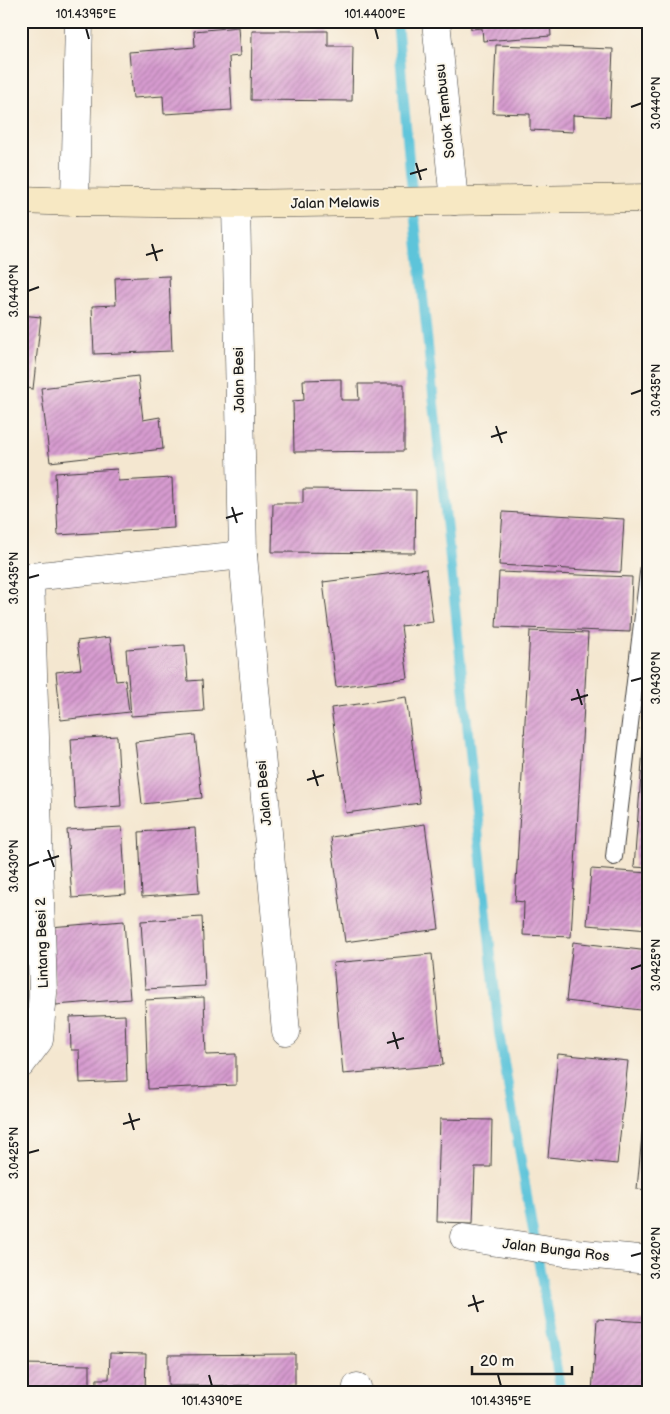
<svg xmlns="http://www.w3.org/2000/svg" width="670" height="1414" font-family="'Balsamiq Sans',sans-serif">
  <defs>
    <pattern id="building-hatch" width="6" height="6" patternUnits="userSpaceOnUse" patternTransform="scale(1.25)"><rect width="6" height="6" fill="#d79bd0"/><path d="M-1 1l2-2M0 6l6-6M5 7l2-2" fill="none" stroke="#ae7ea8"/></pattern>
  </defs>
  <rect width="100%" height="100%" fill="#fbf7ec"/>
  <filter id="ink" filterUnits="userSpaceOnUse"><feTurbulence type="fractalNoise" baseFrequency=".02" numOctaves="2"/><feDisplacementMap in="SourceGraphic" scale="10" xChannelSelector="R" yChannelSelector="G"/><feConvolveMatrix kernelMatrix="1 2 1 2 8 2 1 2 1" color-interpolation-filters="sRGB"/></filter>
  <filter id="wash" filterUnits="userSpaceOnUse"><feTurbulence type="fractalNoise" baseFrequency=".0096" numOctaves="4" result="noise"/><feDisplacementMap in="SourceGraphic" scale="20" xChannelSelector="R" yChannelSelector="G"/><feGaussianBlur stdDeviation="1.12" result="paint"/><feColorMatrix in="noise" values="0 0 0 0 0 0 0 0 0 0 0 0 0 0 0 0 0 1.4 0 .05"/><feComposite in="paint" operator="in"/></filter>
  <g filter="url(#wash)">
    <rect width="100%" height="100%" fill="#f4e7d0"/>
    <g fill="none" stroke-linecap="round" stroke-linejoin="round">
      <!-- stream -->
      <polyline stroke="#5dc4da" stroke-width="10" points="397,21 410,171 499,1033 561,1393"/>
    </g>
    <g id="blocks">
      <!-- building -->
      <g fill="url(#building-hatch)">
        <polygon points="470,21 561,21 562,23 550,23 551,36 483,41 482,28 471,29"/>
        <polygon points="238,27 240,56 229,57 232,110 164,114 163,96 133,98 129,52 195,47 194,31"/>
        <polygon points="252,31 328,31 328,46 353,46 352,101 251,100"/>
        <polygon points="496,45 613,49 610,117 573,115 573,132 530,130 530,114 493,113"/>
        <polygon points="169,276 172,351 94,354 92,306 116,305 115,278"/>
        <polygon points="21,315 41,317 33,389 21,387"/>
        <polygon points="138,376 143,420 160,417 163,449 50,462 41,388"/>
        <polygon points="341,379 341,400 359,400 358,384 404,384 404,451 294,452 293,401 304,400 303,380"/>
        <polygon points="21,467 23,467 24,481 21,481"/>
        <polygon points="117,469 118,481 172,478 174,528 58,535 55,473"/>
        <polygon points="303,489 416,490 415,553 272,552 273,503 303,503"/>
        <polygon points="503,512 624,519 621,572 499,565"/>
        <polygon points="426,569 433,622 401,626 408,678 336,687 323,582"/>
        <polygon points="499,572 632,577 630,632 496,627"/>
        <polygon points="530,631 588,633 571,937 523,935 524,902 515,901"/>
        <polygon points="110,637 116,681 125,680 129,712 61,720 56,672 81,669 77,641"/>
        <polygon points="185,645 188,681 202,680 204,711 131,716 126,649"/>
        <polygon points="406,697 420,803 346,813 331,708"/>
        <polygon points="647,698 649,698 649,868 634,867"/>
        <polygon points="195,735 202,798 142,804 135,742"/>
        <polygon points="117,736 121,806 75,809 71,739"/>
        <polygon points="425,824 439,929 345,942 331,837"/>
        <polygon points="122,827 126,894 72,898 67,830"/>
        <polygon points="195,828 199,893 142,897 139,832"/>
        <polygon points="591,869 649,873 649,930 587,925"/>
        <polygon points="202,917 205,986 145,989 141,921"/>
        <polygon points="124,921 130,999 56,1005 50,927"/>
        <polygon points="573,942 649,951 649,1011 566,1001"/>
        <polygon points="432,954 443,1065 343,1074 333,963"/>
        <polygon points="204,997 206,1055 236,1054 236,1085 148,1089 145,1000"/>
        <polygon points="125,1015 127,1081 80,1083 79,1050 71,1050 70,1017"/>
        <polygon points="558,1054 628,1061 617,1164 548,1157"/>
        <polygon points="647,1081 649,1081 649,1190 637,1189"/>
        <polygon points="440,1119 492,1120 491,1167 475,1167 473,1223 437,1222"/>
        <polygon points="597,1319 649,1322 649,1393 592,1393"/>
        <polygon points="110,1353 146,1354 145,1393 96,1393 97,1379 109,1379"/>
        <polygon points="295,1354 295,1385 168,1386 168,1355"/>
        <polygon points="21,1364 90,1365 90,1393 21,1393"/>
      </g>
    </g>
  </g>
  <g filter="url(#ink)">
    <use href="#blocks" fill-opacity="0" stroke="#3c3a37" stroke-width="1"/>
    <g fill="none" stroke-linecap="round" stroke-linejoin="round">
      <defs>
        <polyline id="lane" points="614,857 649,565"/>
        <g id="street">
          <polyline points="436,21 454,201"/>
          <polyline points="75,202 79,21"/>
          <polyline points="236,204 243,555 286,1032"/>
          <polyline points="21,578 243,555"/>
          <polyline points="21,1064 39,1040 43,993 30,577"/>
          <polyline points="464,1237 564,1252 649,1260"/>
          <polyline points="356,1393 357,1387"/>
        </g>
        <polyline id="secondary" points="21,200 75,202 236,204 649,198"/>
      </defs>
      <!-- lane casing -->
      <use href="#lane" stroke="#3c3a37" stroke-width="18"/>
      <!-- street casing -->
      <use href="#street" stroke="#3c3a37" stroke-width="29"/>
      <!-- secondary casing -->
      <use href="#secondary" stroke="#3c3a37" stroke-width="29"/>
      <!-- lane -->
      <use href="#lane" stroke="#fff" stroke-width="16"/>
      <!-- street -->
      <use href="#street" stroke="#fff" stroke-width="28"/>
      <!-- secondary -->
      <use href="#secondary" stroke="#f7e8c3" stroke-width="28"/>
    </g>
  </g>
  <!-- ticks -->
  <path fill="none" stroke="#1c1c1c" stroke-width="2" d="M86,28L89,39M375,28L378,39M631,107L642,103M416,163L421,180M410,174L427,169M152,244L157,261M146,255L163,250M28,291L39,287M631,394L642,390M496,426L502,443M491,437L507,432M232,507L237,523M226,518L243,513M28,578L39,575M631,681L642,678M577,689L582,705M571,700L588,695M313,770L318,786M307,780L324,775M48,850L54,867M43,861L59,856M28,866L39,862M631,969L642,965M393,1032L398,1049M387,1043L404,1038M129,1113L134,1130M123,1124L140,1119M28,1153L39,1150M631,1256L642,1253M473,1295L478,1312M468,1306L484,1301M209,1375L212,1386M498,1375L501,1386"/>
  <g text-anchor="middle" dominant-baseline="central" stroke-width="4" stroke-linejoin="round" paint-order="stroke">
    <!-- street labels -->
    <g font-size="14" fill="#1c1c1c" stroke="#fbf7ec">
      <text transform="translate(445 111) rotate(-96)">Solok Tembusu</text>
      <text transform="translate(335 203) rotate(-1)">Jalan Melawis</text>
      <text transform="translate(239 380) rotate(-91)">Jalan Besi</text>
      <text transform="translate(264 793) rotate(-95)">Jalan Besi</text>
      <text transform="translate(42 943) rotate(-92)">Lintang Besi 2</text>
      <text transform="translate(556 1250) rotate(7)">Jalan Bunga Ros</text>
    </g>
  </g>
  <!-- margin -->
  <rect width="670" height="1414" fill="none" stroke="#fbf7ec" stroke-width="55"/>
  <!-- scale -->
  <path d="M472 1366v8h100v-8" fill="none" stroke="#1c1c1c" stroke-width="2.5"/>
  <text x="480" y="1366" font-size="15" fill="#1c1c1c" stroke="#fbf7ec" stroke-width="4" paint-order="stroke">20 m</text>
  <rect x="28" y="28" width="614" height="1358" fill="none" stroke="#1c1c1c" stroke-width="2"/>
  <g font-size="12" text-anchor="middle" fill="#1c1c1c">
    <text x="86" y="18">101.4395°E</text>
    <text x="375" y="18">101.4400°E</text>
    <text transform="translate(656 103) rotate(-90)" y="4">3.0440°N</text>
    <text transform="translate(14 291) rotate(-90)" y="4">3.0440°N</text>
    <text transform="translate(656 390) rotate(-90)" y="4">3.0435°N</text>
    <text transform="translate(14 578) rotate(-90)" y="4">3.0435°N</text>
    <text transform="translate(656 678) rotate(-90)" y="4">3.0430°N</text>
    <text transform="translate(14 866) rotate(-90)" y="4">3.0430°N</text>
    <text transform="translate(656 965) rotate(-90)" y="4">3.0425°N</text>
    <text transform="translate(14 1153) rotate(-90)" y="4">3.0425°N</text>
    <text transform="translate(656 1253) rotate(-90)" y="4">3.0420°N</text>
    <text x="212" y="1405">101.4390°E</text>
    <text x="501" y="1405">101.4395°E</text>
  </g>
</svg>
